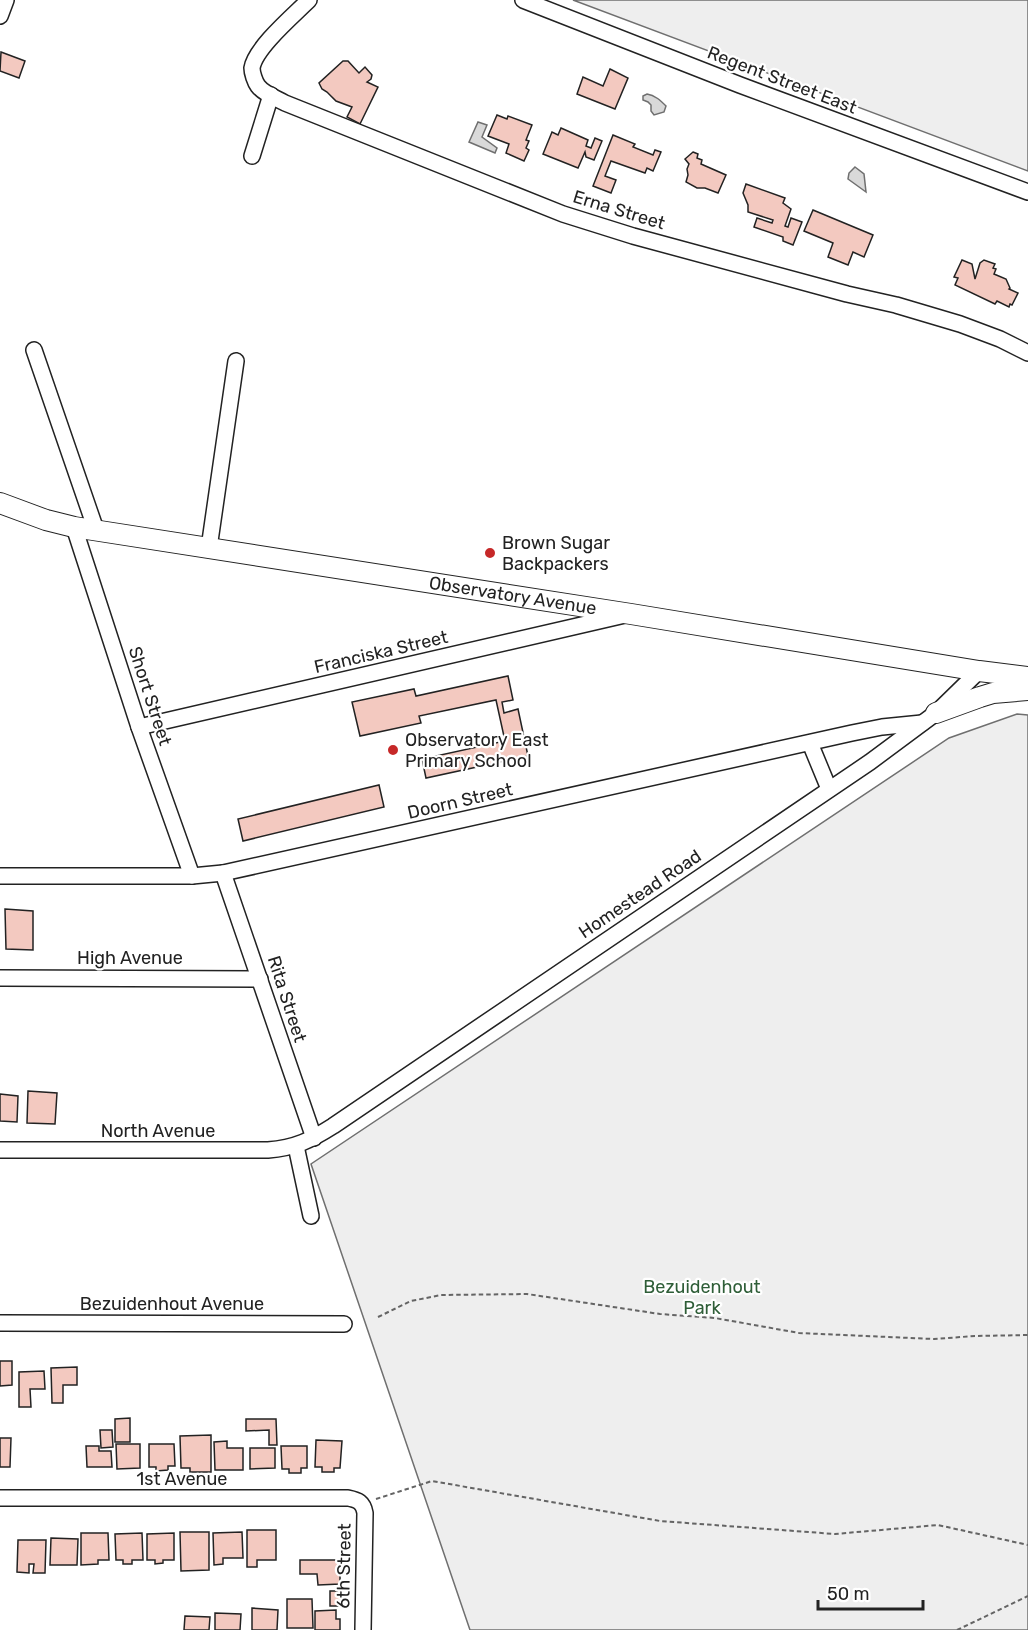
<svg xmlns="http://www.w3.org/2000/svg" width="1028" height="1630" font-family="Rubik,sans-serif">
  <rect width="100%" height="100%" fill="#fff"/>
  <!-- green -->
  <g fill="#eee" stroke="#6f6f6f" stroke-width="1.5">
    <polygon points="573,0 1028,0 1028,171"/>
    <polygon points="1017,714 1028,715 1028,1630 470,1630 311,1164 949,738"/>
  </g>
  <!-- water -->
  <g fill="#d9d9d9" stroke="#6f6f6f" stroke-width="1.5">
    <path d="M647,94C655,95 661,101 666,106L664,112L654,115L651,111V105L648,102L643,100V96Z"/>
    <polygon points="478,122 487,125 482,137 497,148 495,153 469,142"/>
    <polygon points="855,167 864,174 866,192 848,179 849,173"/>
  </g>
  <!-- building -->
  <g fill="#f3c9c0" stroke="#222" stroke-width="1.5">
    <polygon points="1,52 25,61 19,78 0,71"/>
    <polygon points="343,61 348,61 359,73 365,67 372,75 371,79 367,82 378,87 360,124 347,117 352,107 336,101 327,92 322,89 319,83"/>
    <polygon points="610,69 628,78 615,109 577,94 583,77 603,86"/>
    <polygon points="497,115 507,119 508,116 532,125 526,140 529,141 526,148 529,150 524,161 506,153 509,144 488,136"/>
    <polygon points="561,128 588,140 586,146 591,148 595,138 602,141 594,160 586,157 585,152 578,168 543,154 552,132 558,135"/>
    <polygon points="613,135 635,144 633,147 653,155 655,150 661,152 653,171 647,168 645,173 611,161 605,176 616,180 611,193 593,186"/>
    <polygon points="693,152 698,154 697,158 702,160 701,164 726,175 718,193 705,188 697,188 686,182 688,175 687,169 689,164 685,159"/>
    <polygon points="746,184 785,198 783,203 791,209 785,226 788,227 791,218 802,222 793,245 783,241 783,237 754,227 757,218 772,223 773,220 748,212 748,205 743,193"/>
    <polygon points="813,210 873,235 864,257 853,252 848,265 828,257 833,243 804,231"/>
    <polygon points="962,260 972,264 975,279 980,263 984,260 995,264 993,268 996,269 994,274 1006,279 1010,288 1009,289 1018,293 1012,305 1010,304 1009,307 997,301 995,304 955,285 958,278 954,277"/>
    <polygon points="508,676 513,700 502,702 504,713 518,709 528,756 426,778 422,759 505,741 496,700 419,716 421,723 360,736 352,702 414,689 416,696"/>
    <polygon points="379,785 384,807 243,841 238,819"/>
    <polygon points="5,909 33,911 33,950 6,949"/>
    <polygon points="28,1091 57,1093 55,1124 27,1123"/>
    <polygon points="0,1094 18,1096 17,1122 0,1121"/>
    <polygon points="0,1361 12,1361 12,1385 0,1386"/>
    <polygon points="77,1367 77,1385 63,1385 63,1403 52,1403 51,1368"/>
    <polygon points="44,1371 45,1389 30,1389 31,1407 19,1407 19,1372"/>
    <polygon points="130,1418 130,1442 115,1442 115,1419"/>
    <polygon points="246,1419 276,1419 277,1445 269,1445 269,1430 246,1431"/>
    <polygon points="100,1430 112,1430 113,1447 101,1448"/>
    <polygon points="211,1435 211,1472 190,1472 190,1468 181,1468 180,1436"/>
    <polygon points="0,1438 11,1438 10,1467 0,1467"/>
    <polygon points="316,1440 342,1441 340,1468 334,1468 334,1472 322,1472 322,1467 315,1467"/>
    <polygon points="227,1441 227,1448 243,1448 243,1470 215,1470 214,1442"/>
    <polygon points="116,1444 140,1444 140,1468 117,1469"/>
    <polygon points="149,1444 174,1444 175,1466 168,1466 168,1470 156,1471 156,1467 149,1467"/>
    <polygon points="86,1446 99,1446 99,1451 111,1451 112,1467 87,1467"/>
    <polygon points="281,1446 307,1446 307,1468 301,1468 301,1473 289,1473 289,1469 282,1469"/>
    <polygon points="250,1448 275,1448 275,1468 250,1469"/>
    <polygon points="247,1530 276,1530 276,1560 257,1560 257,1567 247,1567"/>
    <polygon points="180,1532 209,1532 209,1570 181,1571"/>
    <polygon points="242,1532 243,1558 223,1558 223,1564 214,1565 213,1533"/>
    <polygon points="81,1533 108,1533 109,1560 98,1560 98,1564 81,1565"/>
    <polygon points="142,1533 143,1560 132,1560 132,1564 123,1564 123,1560 116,1560 115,1534"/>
    <polygon points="174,1533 174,1560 163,1560 163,1563 155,1564 155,1560 147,1560 147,1534"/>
    <polygon points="51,1538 78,1539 77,1565 50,1565"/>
    <polygon points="18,1540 46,1540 45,1573 33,1573 34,1564 29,1564 29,1573 17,1572"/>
    <polygon points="300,1560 340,1560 340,1584 318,1585 317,1574 300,1574"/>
    <rect x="330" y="1591" width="13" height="15"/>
    <polygon points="287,1599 312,1599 313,1628 287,1628"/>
    <polygon points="252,1608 278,1610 277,1630 252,1630"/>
    <polygon points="336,1610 336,1619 340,1619 340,1630 315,1630 315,1611"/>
    <polygon points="215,1613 241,1614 240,1630 215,1630"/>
    <polygon points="185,1616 210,1617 209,1630 184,1630"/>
  </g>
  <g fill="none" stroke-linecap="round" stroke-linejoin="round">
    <defs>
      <g id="minor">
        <path d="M309,0C294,15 255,48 252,68C252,73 255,82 258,86C264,94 276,98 285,103L563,214L633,236L847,294L896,305L960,324L1000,339L1028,353"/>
        <polyline points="523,0 740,85 1028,192"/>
        <polyline points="0,16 6,0"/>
        <polyline points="252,156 271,95"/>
        <polyline points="34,350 96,530"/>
        <polyline points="74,527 139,727 192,876"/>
        <polyline points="209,548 236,361"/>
        <polyline points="139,727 625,615"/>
        <polyline points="810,743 829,789"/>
        <polyline points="223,873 314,1138"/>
        <polyline points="0,876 192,876 223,873 852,733 882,727 922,723"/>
        <polyline points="0,978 260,979"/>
        <polyline points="296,1146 311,1216"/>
        <path d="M0,1150H268C295,1148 311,1140 333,1126L870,762L936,713L979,671"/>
        <polyline points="0,1323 344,1324"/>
        <path d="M0,1498H348C358,1500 363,1502 365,1513L363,1630"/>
      </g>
      <g id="major">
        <path id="s1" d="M0,503L46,520L74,527L631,614L979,671L1028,677"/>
        <polyline points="936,713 980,697 993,693 1028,690"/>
      </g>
    </defs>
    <!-- minor casing -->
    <use href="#minor" stroke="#222" stroke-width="18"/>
    <!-- major casing -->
    <use href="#major" stroke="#222" stroke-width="22"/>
    <!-- path -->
    <g stroke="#646464" stroke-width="2" stroke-dasharray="4.5 3" stroke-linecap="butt">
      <polyline points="378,1317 411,1301 441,1295 527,1294 660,1314 715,1318 799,1333 934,1339 975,1336 1028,1335"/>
      <polyline points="376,1499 432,1481 660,1521 835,1534 938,1525 1028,1545"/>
      <polyline points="957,1630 1028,1596"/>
    </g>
    <!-- minor -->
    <use href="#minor" stroke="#fff" stroke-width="15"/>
    <!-- major -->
    <use href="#major" stroke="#fff" stroke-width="20"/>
  </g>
  <!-- markers -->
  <g fill="#c62828" stroke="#fff" stroke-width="2">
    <circle cx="490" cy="553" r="6"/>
    <circle cx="393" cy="750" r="6"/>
  </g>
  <g text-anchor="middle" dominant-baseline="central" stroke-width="4.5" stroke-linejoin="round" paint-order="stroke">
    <!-- street labels -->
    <g font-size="18" fill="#222" stroke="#fff">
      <text transform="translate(782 80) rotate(21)">Regent Street East</text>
      <text transform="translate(619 210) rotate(17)">Erna Street</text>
      <text stroke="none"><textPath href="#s1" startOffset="522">Observatory Avenue</textPath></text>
      <text transform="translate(381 652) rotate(-13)">Franciska Street</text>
      <text transform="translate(150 696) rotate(72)">Short Street</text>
      <text transform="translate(460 801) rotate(-13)">Doorn Street</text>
      <text transform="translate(640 894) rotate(-34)">Homestead Road</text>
      <text x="130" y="958">High Avenue</text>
      <text transform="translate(287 999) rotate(72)">Rita Street</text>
      <text x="158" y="1131">North Avenue</text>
      <text x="172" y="1304">Bezuidenhout Avenue</text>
      <text x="182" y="1479">1st Avenue</text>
      <text transform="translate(344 1566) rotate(-89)">6th Street</text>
    </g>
    <!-- poi labels -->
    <g font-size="18" fill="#222" stroke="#fff" text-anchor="start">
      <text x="502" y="543">Brown Sugar<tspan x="502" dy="21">Backpackers</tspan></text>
      <text x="405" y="740">Observatory East<tspan x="405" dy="21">Primary School</tspan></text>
    </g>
    <!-- park labels -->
    <g font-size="18" fill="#2f5e38" stroke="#fff">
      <text x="702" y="1287">Bezuidenhout<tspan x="702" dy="21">Park</tspan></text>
    </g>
  </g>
  <!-- scale -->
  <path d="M818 1600v9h105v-9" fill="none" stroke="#222222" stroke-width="3"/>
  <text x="827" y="1600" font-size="18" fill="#222222" stroke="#ffffff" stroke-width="4.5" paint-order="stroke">50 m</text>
</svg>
